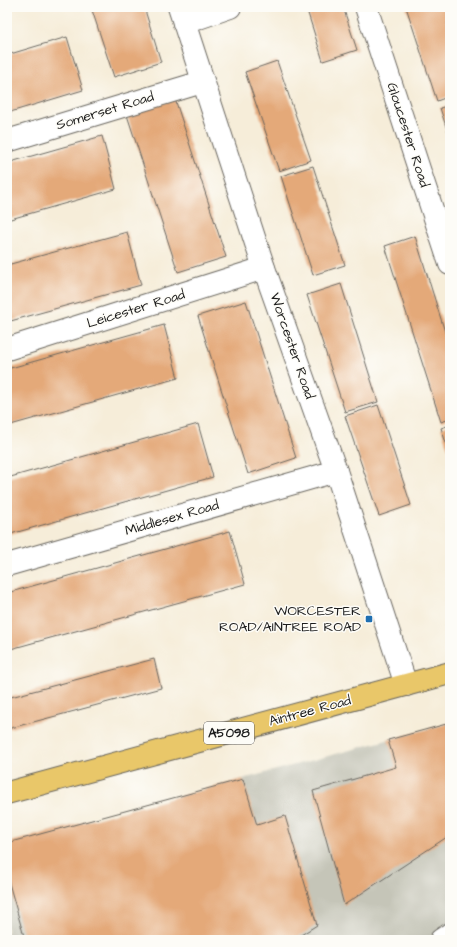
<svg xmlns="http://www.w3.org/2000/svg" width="457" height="947" font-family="'Architects Daughter',sans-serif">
  <rect width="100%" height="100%" fill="#fdfcf7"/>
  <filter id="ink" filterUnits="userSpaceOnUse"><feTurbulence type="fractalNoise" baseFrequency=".025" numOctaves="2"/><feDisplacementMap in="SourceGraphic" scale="8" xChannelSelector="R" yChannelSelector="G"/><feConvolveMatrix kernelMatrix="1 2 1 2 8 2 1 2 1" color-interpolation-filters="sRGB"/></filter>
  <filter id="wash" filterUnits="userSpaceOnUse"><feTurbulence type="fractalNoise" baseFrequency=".012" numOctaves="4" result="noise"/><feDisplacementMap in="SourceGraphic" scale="16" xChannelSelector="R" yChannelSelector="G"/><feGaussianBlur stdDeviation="0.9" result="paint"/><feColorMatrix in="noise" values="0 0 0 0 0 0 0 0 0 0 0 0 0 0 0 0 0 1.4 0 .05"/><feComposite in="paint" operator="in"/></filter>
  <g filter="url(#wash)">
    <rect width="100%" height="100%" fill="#f6edd9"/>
    <!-- industrial -->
    <polygon fill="#c5c5b8" points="450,723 450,940 7,940 7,843"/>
    <g id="blocks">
      <!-- building -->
      <g fill="#e4a979">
        <polygon points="91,7 144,7 161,62 114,77"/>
        <polygon points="306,7 343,7 357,50 323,61"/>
        <polygon points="406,7 450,7 450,22 447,23 450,30 450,96 437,101"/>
        <polygon points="67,37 83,90 7,113 7,55"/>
        <polygon points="277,61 311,160 279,171 245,72"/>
        <polygon points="175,99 226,257 178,272 127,115"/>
        <polygon points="450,105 450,139 440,108"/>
        <polygon points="102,136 116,189 7,220 7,163"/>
        <polygon points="313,166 345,265 313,275 281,176"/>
        <polygon points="127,232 141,285 7,322 7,265"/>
        <polygon points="415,236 450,348 450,419 441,422 385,246"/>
        <polygon points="341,284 378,402 345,412 307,295"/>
        <polygon points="246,301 296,458 248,474 198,316"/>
        <polygon points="164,325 178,378 7,426 7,369"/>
        <polygon points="378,405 411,505 379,516 345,416"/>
        <polygon points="198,424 213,477 7,535 7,478"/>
        <polygon points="450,425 450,455 441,428"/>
        <polygon points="230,531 245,584 7,650 7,593"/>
        <polygon points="154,659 161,688 7,729 7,698"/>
        <polygon points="450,723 450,835 344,905 313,791 396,767 388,740"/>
        <polygon points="243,779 257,825 285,816 317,925 293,940 25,940 7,876 7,843"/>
      </g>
    </g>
  </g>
  <g filter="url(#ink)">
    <use href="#blocks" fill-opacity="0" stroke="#68655e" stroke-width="1"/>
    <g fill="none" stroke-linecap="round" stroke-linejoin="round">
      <defs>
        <g id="minor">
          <polyline points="179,7 264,268 336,471 406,685"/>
          <polyline points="366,7 450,264"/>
          <polyline points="184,23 230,7"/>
          <polyline points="7,141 202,82"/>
          <polyline points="7,349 264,268"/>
          <polyline points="7,565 336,471"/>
          <polyline points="441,940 450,934"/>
        </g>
        <polyline id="major" points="7,793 450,673"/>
      </defs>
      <!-- minor casing -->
      <use href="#minor" stroke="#68655e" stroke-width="24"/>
      <!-- major casing -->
      <use href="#major" stroke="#68655e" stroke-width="24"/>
      <!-- minor -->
      <use href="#minor" stroke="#fff" stroke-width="22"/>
      <!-- major -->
      <use href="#major" stroke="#e9c769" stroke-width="22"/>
    </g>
  </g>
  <!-- markers -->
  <rect fill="#1f6fb2" stroke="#fdfcf7" stroke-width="1.5" x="365" y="615" width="8" height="8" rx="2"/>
  <g text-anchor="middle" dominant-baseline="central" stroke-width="3" stroke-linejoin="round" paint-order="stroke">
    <!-- shield labels -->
    <rect fill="#fdfcf7" stroke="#605f5e" stroke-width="1" x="204" y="722" width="50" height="22" rx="3"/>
    <g font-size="13" font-weight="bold" fill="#1c1c1c">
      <text x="229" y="733">A5098</text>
    </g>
    <!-- street labels -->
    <g font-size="14" fill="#1c1c1c" stroke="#fdfcf7">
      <text transform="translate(105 111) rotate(-17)">Somerset Road</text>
      <text transform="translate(408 135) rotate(72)">Gloucester Road</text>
      <text transform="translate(136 309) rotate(-17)">Leicester Road</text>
      <text transform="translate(292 346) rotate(71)">Worcester Road</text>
      <text transform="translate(172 518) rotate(-16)">Middlesex Road</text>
      <text transform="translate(310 711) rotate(-15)">Aintree Road</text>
    </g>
    <!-- poi labels -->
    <g font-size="14" fill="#1c1c1c" stroke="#fdfcf7" text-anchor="end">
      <text x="361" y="611">WORCESTER<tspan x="361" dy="16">ROAD/AINTREE ROAD</tspan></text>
    </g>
  </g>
  <!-- margin -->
  <rect width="457" height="947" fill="none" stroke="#fdfcf7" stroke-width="24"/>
</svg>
